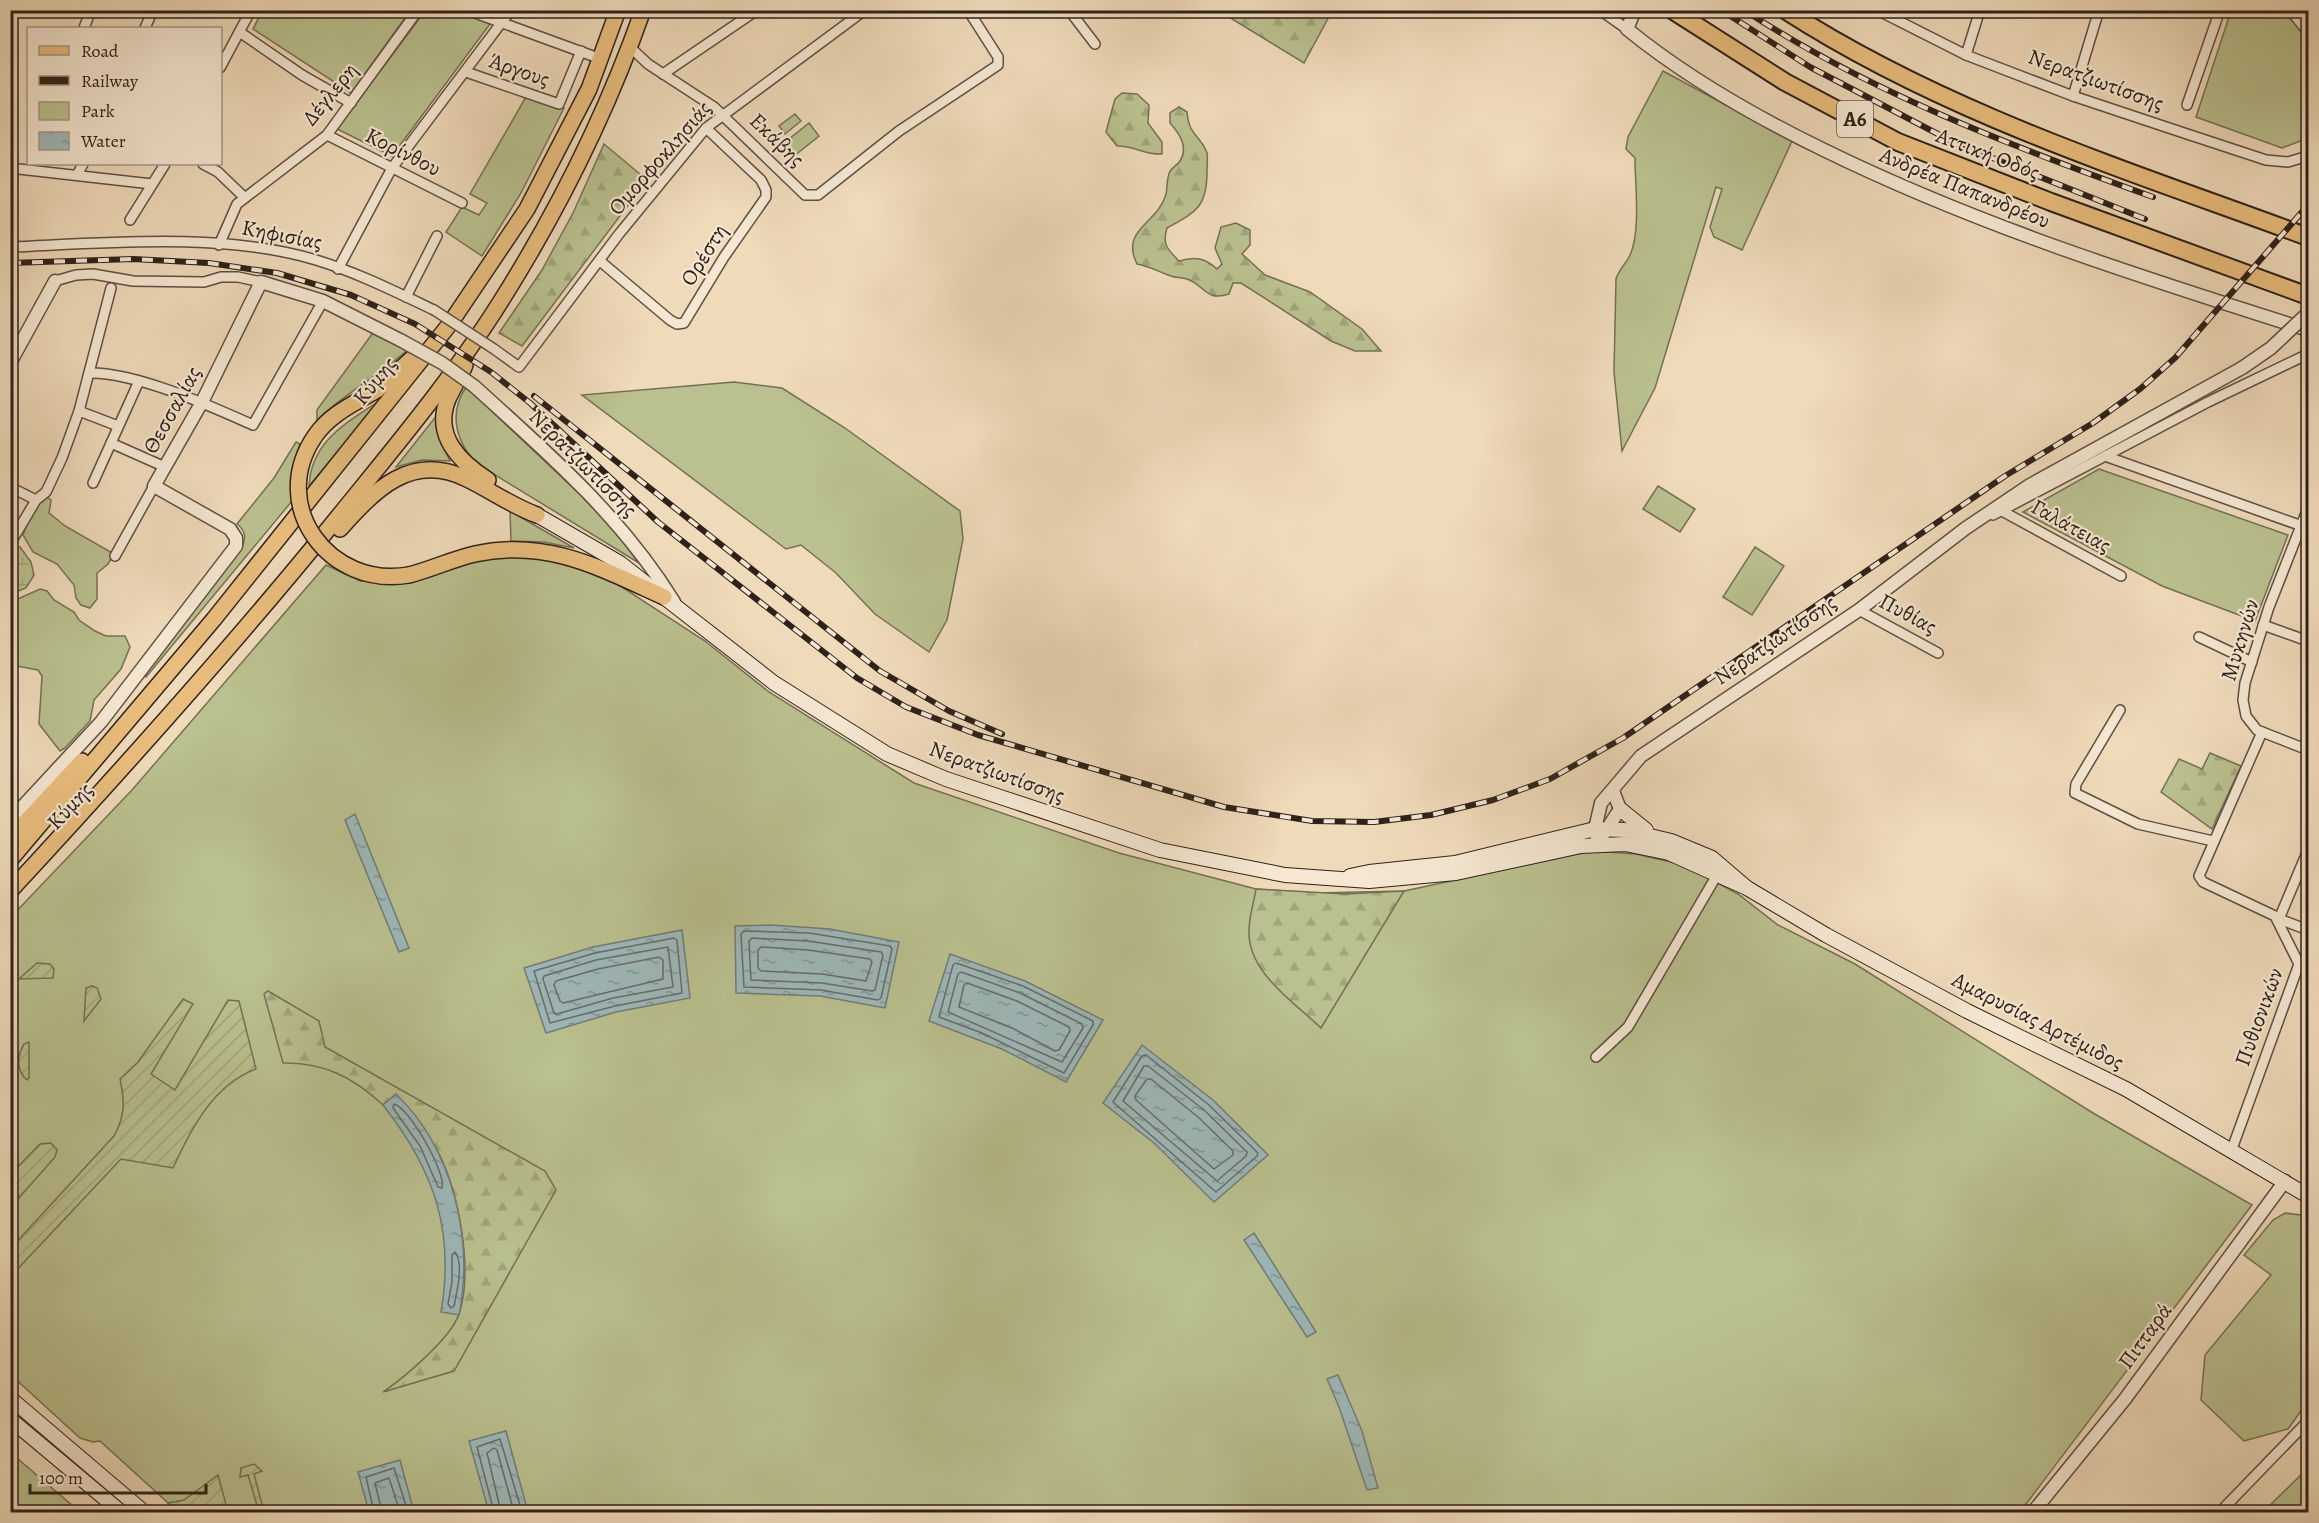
<svg xmlns="http://www.w3.org/2000/svg" width="2319" height="1523" font-family="Alegreya,serif">
  <defs>
    <pattern id="forest-firs" width="22" height="20" patternUnits="userSpaceOnUse" patternTransform="scale(1.5)"><rect width="22" height="20" fill="#bac08f"/><path d="M5 1l3.5 6h-7zM16 11l3.5 6h-7z" fill="#a0a57b"/></pattern>
    <pattern id="wetland-marsh" width="20" height="14" patternUnits="userSpaceOnUse" patternTransform="scale(1.5)"><rect width="20" height="14" fill="#bac08f"/><path d="M1 5h8M5 5V1M11 12h8M15 12V8" fill="none" stroke="#a0a57b"/></pattern>
    <pattern id="garden-furrows" width="10" height="10" patternUnits="userSpaceOnUse" patternTransform="scale(1.5)"><rect width="10" height="10" fill="#bac08f"/><path d="M-1 1l2-2M0 10L10 0M9 11l2-2" fill="none" stroke="#a0a57b"/></pattern>
    <pattern id="water-ripples" width="26" height="14" patternUnits="userSpaceOnUse" patternTransform="scale(1.5)"><rect width="26" height="14" fill="#9db8b9"/><path d="M2 4q2-2 4 0t4 0M15 11q2-2 4 0t4 0" fill="none" stroke="#809596"/></pattern>
  </defs>
  <rect width="100%" height="100%" fill="#efdaba"/>
  <filter id="stains"><feTurbulence type="fractalNoise" baseFrequency=".00333" numOctaves="4"/><feColorMatrix values="0 0 0 0 .2 0 0 0 0 .09 0 0 0 0 .02 0 0 0 .5 -.17"/></filter>
  <radialGradient id="worn" r=".72"><stop offset=".6" stop-color="#630" stop-opacity="0"/><stop offset="1" stop-color="#630" stop-opacity=".3"/></radialGradient>
  <!-- green -->
  <g fill="#bac08f" stroke="#747054" stroke-width="1.5">
    <polygon points="262,11 262,10 410,11 351,93 253,29"/>
    <polygon points="425,11 465,11 493,20 392,156 337,129"/>
    <polygon points="2231,11 2281,11 2308,34 2308,138 2282,148 2196,117"/>
    <path d="M1663,71L1792,141L1742,250L1714,237L1710,227L1722,189L1716,187L1655,388L1622,451L1614,372L1616,279C1619,269 1626,264 1630,255C1641,231 1635,185 1635,158L1626,149L1628,137Z"/>
    <polygon points="526,97 564,108 521,193 482,256 446,232 462,207 479,215 487,203 470,194"/>
    <polygon points="795,114 801,121 785,134 779,126"/>
    <polygon points="809,123 819,136 794,156 784,143"/>
    <path d="M372,334H380L407,350C379,376 345,393 317,420V410Z"/>
    <polygon points="734,382 782,388 845,428 960,511 963,539 947,620 929,652 875,614 836,573 801,545 786,549 582,395"/>
    <path d="M466,387L605,518L639,563L474,462C456,439 448,414 466,387Z"/>
    <path d="M379,401L378,403L309,486C311,442 346,423 379,401Z"/>
    <polygon points="437,415 440,439 450,461 422,460 396,467"/>
    <path d="M296,442L300,444L292,469V501L146,677L144,676L242,547C246,538 246,531 237,524L274,478Z"/>
    <polygon points="2099,469 2288,535 2255,621 2162,586 2023,512"/>
    <polygon points="1658,486 1695,509 1680,532 1643,509"/>
    <polygon points="45,496 51,500 49,513 65,526 114,554 108,564 97,573 97,599 90,608 81,605 76,598 74,585 57,564 33,552 23,535 33,509"/>
    <polygon points="510,511 574,548 544,542 511,541"/>
    <polygon points="1755,547 1784,566 1752,615 1723,597"/>
    <polygon points="524,555 567,563 605,576 705,641 769,692 914,783 1119,853 1256,889 1314,893 1404,891 1592,851 1636,854 1684,865 1738,894 1778,925 1855,964 2093,1113 2252,1205 2020,1512 178,1512 100,1441 93,1442 80,1438 11,1375 10,918 132,790 326,565 360,581 396,582 485,558"/>
    <polygon points="40,589 47,591 54,600 74,612 79,620 95,631 106,636 125,636 130,647 121,669 94,700 90,721 65,748 60,751 39,724 42,676 38,670 11,665 11,602"/>
    <polygon points="2285,1213 2308,1216 2308,1401 2288,1429 2244,1441 2201,1400 2205,1355 2271,1275 2244,1255 2273,1220"/>
    <polygon points="11,1453 80,1512 11,1512"/>
    <polygon points="2308,1468 2308,1512 2263,1512"/>
  </g>
  <!-- forest -->
  <g fill="url(#forest-firs)" stroke="#747054" stroke-width="1.5">
    <polygon points="1219,11 1332,11 1304,63"/>
    <path d="M1122,93L1137,94L1149,105L1148,123L1162,142V154C1145,155 1135,146 1117,146L1106,132L1115,99Z"/>
    <path d="M1179,107L1187,112C1189,137 1201,135 1207,153C1208,158 1207,166 1207,172C1207,207 1196,212 1167,228C1162,244 1167,249 1179,261C1195,256 1205,258 1217,269L1222,264L1215,248L1221,227L1236,223L1250,230V245L1242,254L1265,275L1310,292L1362,329L1381,351H1355L1331,341L1241,283H1233L1229,294C1205,302 1205,285 1187,279C1181,277 1174,278 1168,275C1157,271 1149,266 1137,264C1120,230 1156,224 1165,197C1168,190 1166,182 1169,174C1170,168 1177,166 1180,161C1189,147 1179,133 1170,123V113Z"/>
    <polygon points="604,144 647,180 522,346 499,333 542,270 573,213"/>
    <polygon points="2210,753 2241,766 2212,829 2161,792 2179,759 2202,769"/>
    <path d="M1256,889L1345,894L1404,891L1321,1028C1294,1002 1247,972 1249,930C1249,917 1254,902 1256,889Z"/>
    <path d="M268,991L319,1021L325,1047L545,1171L556,1190L454,1371L383,1392C405,1377 451,1338 459,1314C474,1269 458,1185 434,1145C423,1127 408,1111 396,1094L383,1105C354,1078 324,1062 283,1063L264,994Z"/>
  </g>
  <!-- wetland -->
  <polygon fill="url(#wetland-marsh)" stroke="#747054" stroke-width="1.5" points="14,547 20,547 31,562 34,575 26,588 11,594 11,549"/>
  <!-- garden -->
  <g fill="url(#garden-furrows)" stroke="#747054" stroke-width="1.5">
    <polygon points="37,963 50,964 54,969 53,978 19,979"/>
    <polygon points="92,986 97,988 101,999 84,1021 86,988"/>
    <path d="M183,999L193,1004L151,1074L175,1090L228,1000L239,1001L256,1069C213,1085 191,1129 173,1168L121,1159L11,1276V1248L114,1136C125,1116 125,1102 120,1079L138,1062Z"/>
    <path d="M29,1042V1078L27,1080C16,1071 17,1056 24,1044Z"/>
    <polygon points="51,1143 57,1150 55,1157 11,1207 11,1174 40,1144"/>
    <polygon points="254,1464 262,1471 254,1474 264,1512 259,1512 248,1475 240,1477 241,1468"/>
    <polygon points="218,1475 228,1512 178,1512 168,1503 184,1500"/>
  </g>
  <!-- water -->
  <g fill="url(#water-ripples)" stroke="#717c79" stroke-width="1.5">
    <polygon points="355,814 409,948 399,952 345,820"/>
    <polygon points="771,925 830,929 899,942 885,1008 820,996 736,993 735,926"/>
    <polygon points="682,930 690,998 616,1012 546,1033 524,968 593,947"/>
    <polygon points="950,954 1025,981 1103,1020 1066,1082 1002,1049 929,1021"/>
    <polygon points="1142,1045 1213,1100 1268,1155 1214,1202 1154,1143 1103,1103"/>
    <path d="M396,1094C453,1149 474,1239 459,1315L441,1312C455,1230 434,1170 383,1105Z"/>
    <polygon points="1254,1233 1316,1332 1307,1337 1244,1240"/>
    <polygon points="1338,1375 1362,1431 1378,1488 1367,1490 1339,1407 1327,1379"/>
    <polygon points="506,1431 528,1512 489,1512 469,1441"/>
    <polygon points="400,1460 414,1512 369,1512 358,1472"/>
  </g>
  <g fill="none" stroke-linecap="round" stroke-linejoin="round">
    <!-- shore -->
    <g stroke="#666c6a" stroke-width="1.5">
      <polygon points="744,931 809,933 890,946 892,949 881,998 878,1000 821,990 744,987 741,934"/>
      <polygon points="674,938 677,940 682,993 615,1006 550,1023 534,971 595,953"/>
      <polygon points="752,938 808,941 881,952 883,955 875,990 872,991 822,983 751,980 749,941"/>
      <polygon points="668,947 673,987 613,998 557,1014 554,1013 543,979 544,976 596,960"/>
      <polygon points="761,947 808,950 870,959 872,962 866,981 822,974 761,971 758,968 758,950"/>
      <polygon points="659,957 663,960 663,979 563,1003 560,1001 554,985 556,981 598,969"/>
      <polygon points="956,963 1023,986 1093,1021 1093,1025 1064,1073 982,1033 939,1017 953,965"/>
      <polygon points="961,972 1020,993 1082,1024 1083,1028 1062,1062 948,1012 958,974"/>
      <polygon points="967,983 1017,1001 1069,1027 1070,1031 1059,1050 1055,1051 1012,1028 959,1007 964,985"/>
      <polygon points="1146,1055 1209,1105 1258,1153 1257,1156 1216,1192 1113,1102 1142,1056"/>
      <polygon points="1144,1066 1148,1066 1204,1110 1247,1152 1246,1156 1217,1181 1123,1101"/>
      <polygon points="1147,1079 1151,1079 1198,1117 1233,1151 1233,1155 1214,1169 1136,1100 1135,1096"/>
      <path d="M394,1104C409,1107 447,1174 442,1188L438,1187L420,1146L393,1108Z"/>
      <path d="M455,1252C464,1264 457,1291 454,1306L451,1308L448,1304L452,1282V1255Z"/>
      <polyline points="374,1512 366,1477 394,1468 408,1512"/>
      <polyline points="382,1512 375,1483 389,1478 400,1512"/>
      <polyline points="494,1512 477,1447 500,1439 522,1512"/>
      <polyline points="501,1512 487,1453 494,1448 497,1450 514,1512"/>
    </g>
    <defs>
      <g id="minor">
        <polyline points="467,10 601,59"/>
        <polyline points="1069,10 1095,44"/>
        <polyline points="1600,10 1627,29"/>
        <polyline points="1877,10 1966,55 2073,96 2178,131 2266,160 2288,162 2308,156"/>
        <polyline points="2290,10 2308,32"/>
        <polyline points="84,28 91,10"/>
        <polyline points="145,28 153,10"/>
        <polyline points="241,33 302,75 351,103"/>
        <polyline points="630,47 648,64 714,107 805,195 818,195 899,131 998,65 998,57 968,10"/>
        <polyline points="1966,55 1980,10"/>
        <polyline points="220,68 251,10"/>
        <polyline points="466,72 559,104 581,51"/>
        <polyline points="663,74 757,10"/>
        <polyline points="2073,96 2099,10"/>
        <polyline points="2187,105 2220,10"/>
        <polyline points="327,135 462,203"/>
        <polyline points="203,164 218,172 244,197"/>
        <polyline points="10,168 152,184"/>
        <polyline points="77,175 83,164"/>
        <polyline points="130,220 165,164"/>
        <polyline points="219,245 237,204 327,135 418,10"/>
        <path d="M10,247C105,243 225,232 316,260C356,272 396,292 434,310"/>
        <polyline points="600,261 670,320 677,324 684,323 724,257 766,197 766,190 761,180 706,128"/>
        <polyline points="338,269 392,168 511,10"/>
        <polyline points="55,281 76,275 93,274 133,281 204,282 221,277 238,277 261,282"/>
        <polyline points="406,297 437,236"/>
        <polyline points="494,349 519,367 619,234 706,128 865,10"/>
        <path d="M89,373C136,372 210,406 253,425L323,301"/>
        <polyline points="79,411 118,426"/>
        <polyline points="111,443 165,467"/>
        <polyline points="2105,456 2302,526"/>
        <polyline points="93,483 139,381"/>
        <polyline points="10,487 36,500"/>
        <polyline points="2308,508 2269,607 2245,683 2243,700 2246,716 2257,730 2308,750"/>
        <polyline points="2002,511 2121,576"/>
        <polyline points="1993,515 2208,402 2308,354"/>
        <polyline points="10,544 36,500 46,492 62,458 79,411 111,288"/>
        <polyline points="115,556 154,486"/>
        <polyline points="1859,610 1938,653"/>
        <polyline points="2263,625 2308,641"/>
        <polyline points="2199,637 2252,662"/>
        <polyline points="2120,710 2076,784 2075,793 2138,824 2213,841"/>
        <polyline points="2308,850 2279,919 2308,930"/>
        <polyline points="1596,1057 1628,1027 1717,875"/>
        <polyline points="2232,1149 2299,964 2275,916 2203,882 2199,876 2262,732"/>
        <polyline points="2220,1512 2308,1421"/>
      </g>
      <g id="tertiary">
        <path d="M1635,10L1627,29C1687,78 1754,116 1824,150C1979,226 2144,278 2308,330"/>
        <polyline points="10,363 55,281"/>
        <path d="M474,386C547,452 622,517 674,602"/>
        <polyline points="10,820 101,722 236,546 236,538 230,529 154,486 202,402 261,282 323,301 402,341"/>
        <polyline points="1603,835 1620,809 1613,791"/>
        <polyline points="1598,843 1595,829 1601,803 1641,756 1859,610 1966,528 2030,485 2242,368"/>
        <polyline points="2033,1512 2125,1399 2285,1181"/>
      </g>
      <g id="secondary">
        <polyline points="537,515 620,563 774,683 887,754 946,779 1160,850 1285,875 1369,881 1456,873 1581,846 1625,844 1669,853 1747,888"/>
        <polyline points="1620,809 1646,830"/>
        <polyline points="1350,876 1369,872 1455,863 1595,829 1625,830 1671,841 1712,858 1747,888 1826,935 1967,1011 2126,1089 2308,1196"/>
        <polyline points="10,1398 144,1512"/>
        <polyline points="10,1419 121,1512"/>
      </g>
      <g id="primary">
        <path d="M465,365C460,377 453,388 448,399C433,436 460,462 488,480"/>
        <polyline points="377,390 418,353"/>
        <path d="M340,529C374,491 411,451 467,479C490,490 512,506 537,515"/>
        <path d="M409,575C432,569 453,559 475,554C547,538 602,569 664,597"/>
        <polyline points="10,839 82,761"/>
        <polyline points="10,860 214,619 449,325 527,209 589,89 618,10"/>
        <path d="M10,891C120,772 227,653 329,528C388,455 451,381 501,301C559,209 607,112 643,10"/>
      </g>
      <g id="motorway">
        <polyline points="1672,10 1785,82 1898,142 2051,202 2308,296"/>
        <path d="M1785,10C1946,114 2130,171 2308,237"/>
      </g>
    </defs>
    <!-- minor casing -->
    <use href="#minor" stroke="#5e4f42" stroke-width="12"/>
    <!-- tertiary casing -->
    <use href="#tertiary" stroke="#5e4f42" stroke-width="15"/>
    <!-- secondary casing -->
    <use href="#secondary" stroke="#2e211a" stroke-width="16"/>
    <!-- primary casing -->
    <use href="#primary" stroke="#2e211a" stroke-width="18"/>
    <!-- motorway casing -->
    <use href="#motorway" stroke="#2e211a" stroke-width="20"/>
    <!-- minor -->
    <use href="#minor" stroke="#f5e7d2" stroke-width="9"/>
    <!-- tertiary -->
    <use href="#tertiary" stroke="#f5e7d2" stroke-width="12"/>
    <!-- secondary -->
    <use href="#secondary" stroke="#f5e7d2" stroke-width="14"/>
    <!-- primary -->
    <use href="#primary" stroke="#e8bd7d" stroke-width="15"/>
    <!-- motorway -->
    <use href="#motorway" stroke="#e8bd7d" stroke-width="16"/>
    <defs>
      <g id="rail">
        <polyline points="1721,10 1810,67 1955,143 2145,219"/>
        <path d="M1744,10C1871,93 2011,146 2153,197"/>
        <polyline points="10,263 133,259 209,263 277,273 351,295 415,324 491,372 530,403 658,522 857,678 906,707 978,735 1224,807 1312,821 1374,822 1431,815 1493,800 1550,779 1623,738 2005,476 2093,423 2140,389 2175,358 2308,205"/>
        <polyline points="534,396 880,671 949,711 1002,734"/>
      </g>
    </defs>
    <!-- rail casing -->
    <use href="#rail" stroke="#2e211a" stroke-width="6"/>
    <!-- rail -->
    <use href="#rail" stroke="#f5e7d2" stroke-width="4" stroke-dasharray="11" stroke-linecap="butt"/>
    <defs>
      <polyline id="minor-bridge" points="434,310 494,349"/>
      <g id="tertiary-bridge">
        <polyline points="402,341 442,363 474,386"/>
        <polyline points="2242,368 2271,348 2308,313"/>
      </g>
      <path id="primary-bridge" d="M377,390C355,403 330,414 315,436C267,506 330,589 409,575"/>
    </defs>
    <!-- minor-bridge casing -->
    <use href="#minor-bridge" stroke="#5e4f42" stroke-width="12" stroke-linecap="butt"/>
    <!-- tertiary-bridge casing -->
    <use href="#tertiary-bridge" stroke="#5e4f42" stroke-width="15" stroke-linecap="butt"/>
    <!-- primary-bridge casing -->
    <use href="#primary-bridge" stroke="#2e211a" stroke-width="18" stroke-linecap="butt"/>
    <!-- minor-bridge -->
    <use href="#minor-bridge" stroke="#f5e7d2" stroke-width="9"/>
    <!-- tertiary-bridge -->
    <use href="#tertiary-bridge" stroke="#f5e7d2" stroke-width="12"/>
    <!-- primary-bridge -->
    <use href="#primary-bridge" stroke="#e8bd7d" stroke-width="15"/>
  </g>
  <g text-anchor="middle" dominant-baseline="central" stroke-width="4.5" stroke-linejoin="round" paint-order="stroke">
    <!-- shield labels -->
    <rect fill="#f5e7d2" stroke="#6a5c51" stroke-width="1.5" x="1837" y="101" width="36" height="36" rx="4.5"/>
    <g font-size="21" font-weight="bold" fill="#2e211a">
      <text x="1855" y="119">Α6</text>
    </g>
    <!-- street labels -->
    <g font-size="22" fill="#2e211a" stroke="#f5e7d2">
      <text transform="translate(519 70) rotate(19)">Άργους</text>
      <text transform="translate(2096 80) rotate(20)">Νερατζιωτίσσης</text>
      <text transform="translate(330 94) rotate(-51)">Δέγλερη</text>
      <text transform="translate(777 140) rotate(44)">Εκάβης</text>
      <text transform="translate(403 152) rotate(27)">Κορίνθου</text>
      <text transform="translate(1988 154) rotate(21)">Αττική Οδός</text>
      <text transform="translate(660 158) rotate(-49)">Ομορφοκλησιάς</text>
      <text transform="translate(1965 188) rotate(22)">Ανδρέα Παπανδρέου</text>
      <text transform="translate(282 235) rotate(11)">Κηφισίας</text>
      <text transform="translate(704 255) rotate(-58)">Ορέστη</text>
      <text transform="translate(375 381) rotate(-51)">Κύμης</text>
      <text transform="translate(172 410) rotate(-61)">Θεσσαλίας</text>
      <text transform="translate(583 463) rotate(45)">Νερατζιωτίσσης</text>
      <text transform="translate(2071 526) rotate(29)">Γαλάτειας</text>
      <text transform="translate(1908 614) rotate(28)">Πυθίας</text>
      <text transform="translate(1775 640) rotate(-34)">Νερατζιωτίσσης</text>
      <text transform="translate(2240 640) rotate(-73)">Μυκηνών</text>
      <text transform="translate(997 772) rotate(20)">Νερατζιωτίσσης</text>
      <text transform="translate(70 806) rotate(-47)">Κύμης</text>
      <text transform="translate(2259 1017) rotate(-70)">Πυθιονικών</text>
      <text transform="translate(2038 1021) rotate(27)">Αμαρυσίας Αρτέμιδος</text>
      <text transform="translate(2145 1336) rotate(-54)">Πιτταρά</text>
    </g>
  </g>
  <!-- margin -->
  <rect width="2319" height="1523" fill="none" stroke="#efdaba" stroke-width="36"/>
  <rect x="12" y="12" width="2295" height="1499" fill="none" stroke="#2e211a" stroke-width="3"/>
  <rect x="18" y="18" width="2283" height="1487" fill="none" stroke="#2e211a" stroke-width="1.5"/>
  <!-- legend -->
  <rect x="27" y="27" width="195" height="138" fill="#f5e7d2" stroke="#a59888" stroke-width="1.5"/>
  <rect x="39" y="46" width="30" height="9" fill="#e8bd7d" stroke="#a59888" stroke-width="1.5"/>
  <text x="81" y="57" font-size="18" fill="#2e211a">Road</text>
  <rect x="39" y="76" width="30" height="9" fill="#2e211a" stroke="#a59888" stroke-width="1.5"/>
  <text x="81" y="87" font-size="18" fill="#2e211a">Railway</text>
  <rect x="39" y="102" width="30" height="18" fill="#bac08f" stroke="#a59888" stroke-width="1.5"/>
  <text x="81" y="117" font-size="18" fill="#2e211a">Park</text>
  <rect x="39" y="132" width="30" height="18" fill="url(#water-ripples)" stroke="#a59888" stroke-width="1.5"/>
  <text x="81" y="147" font-size="18" fill="#2e211a">Water</text>
  <!-- scale -->
  <path d="M30 1484v9h176v-9" fill="none" stroke="#2e211a" stroke-width="3"/>
  <text x="39" y="1484" font-size="18" fill="#2e211a" stroke="#f5e7d2" stroke-width="4.5" paint-order="stroke">100 m</text>
  <rect width="100%" height="100%" filter="url(#stains)"/>
  <rect width="100%" height="100%" fill="url(#worn)"/>
</svg>
